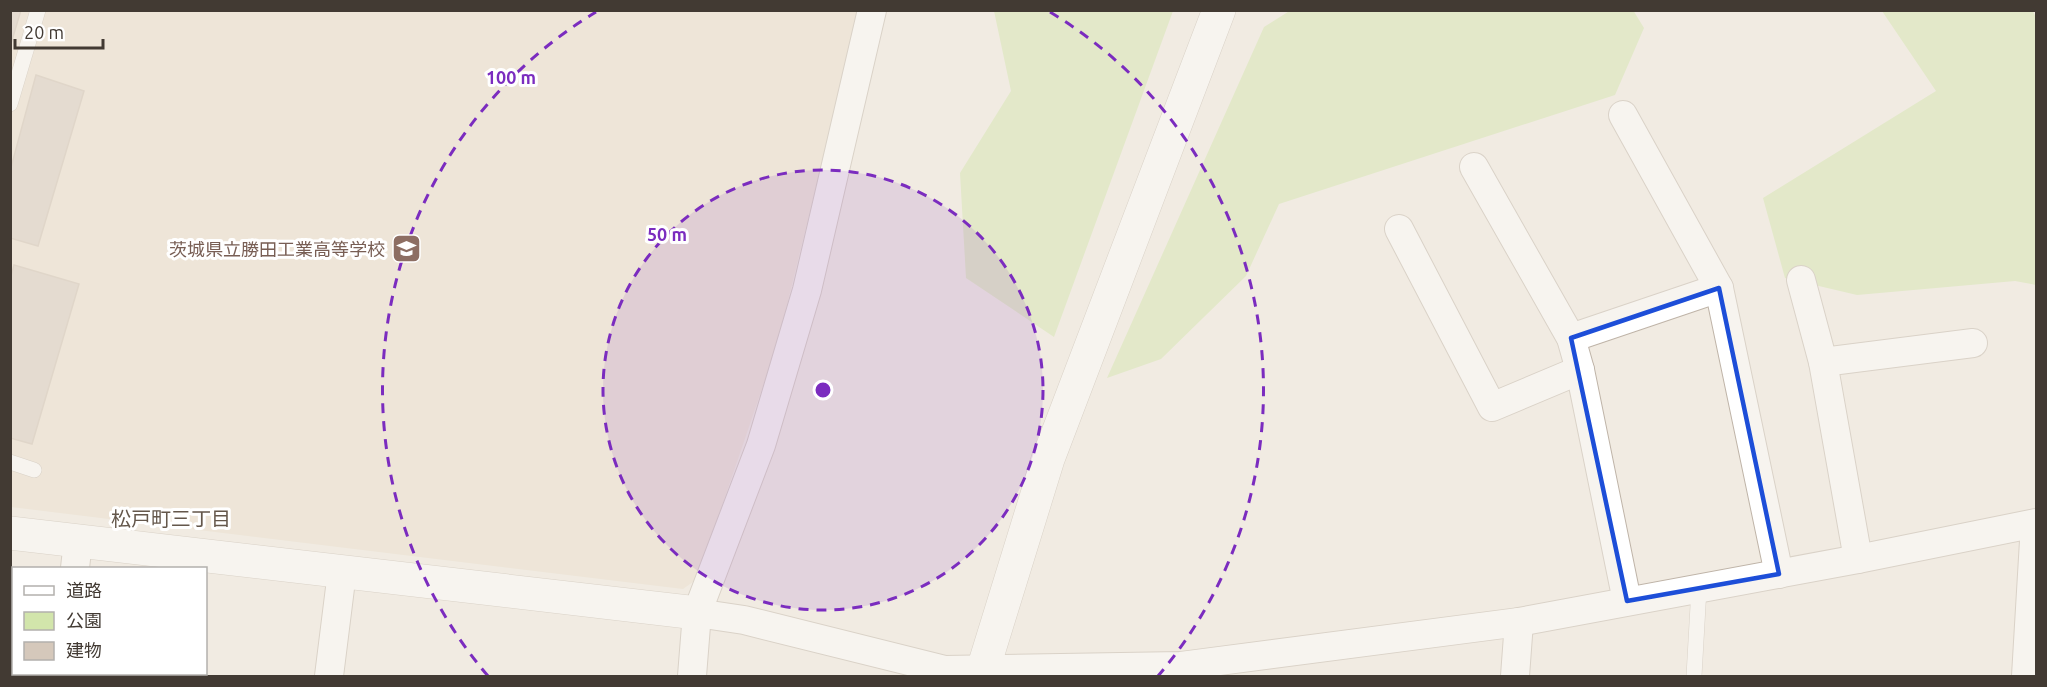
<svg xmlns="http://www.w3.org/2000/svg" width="2047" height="687" font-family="Ubuntu,'Noto Sans JP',sans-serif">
  <rect width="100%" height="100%" fill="#f1ebe2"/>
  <!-- education -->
  <polygon fill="#eadecc" points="11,11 859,11 778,342 697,579 683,589 11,507"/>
  <!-- green -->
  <g fill="#d2e5ab">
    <polygon points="1291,10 1633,10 1644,28 1615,95 1279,204 1246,276 1161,359 1107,378 1264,27"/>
    <polygon points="2032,10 2036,17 2036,285 2015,281 1857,295 1785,278 1763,198 1936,91 1882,11"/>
    <polygon points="994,11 1173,11 1054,337 966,278 960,173 1011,91"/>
  </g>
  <!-- building -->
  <g fill="#d5c8bb" stroke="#ccbcac" stroke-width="1.5">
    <polygon points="10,10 21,10 10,47"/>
    <polygon points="36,75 84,91 38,246 10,238 10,171"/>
    <polygon points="14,265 79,284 32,444 10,438 10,280"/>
  </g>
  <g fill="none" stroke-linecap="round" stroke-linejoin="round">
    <defs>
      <g id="service">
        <polyline points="10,104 38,10"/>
        <polyline points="10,462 34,470"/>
        <polyline points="1694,676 1699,588"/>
      </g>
      <g id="minor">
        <polyline points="1623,115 1719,288 1779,574"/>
        <polyline points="1474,167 1571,338 1580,370 1627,601"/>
        <polyline points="1399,229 1492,407 1580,370"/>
        <polyline points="1801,280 1823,362 1858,559"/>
        <polyline points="1571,338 1719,288"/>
        <polyline points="1823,362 1973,343"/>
        <polyline points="75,568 78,541"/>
        <polyline points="697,613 744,620 945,670 1181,666 1519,622 1858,559 2036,523"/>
        <polyline points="62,676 62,674"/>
        <polyline points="329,676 342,572"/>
        <polyline points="692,676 697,613 761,445 807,290 872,10"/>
        <polyline points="1515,676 1519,622"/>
        <polyline points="2026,676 2035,524"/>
      </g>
      <g id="tertiary">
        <polyline points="10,533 697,613"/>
        <polyline points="981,676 1048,459 1219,10"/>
      </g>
    </defs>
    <!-- service casing -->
    <use href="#service" stroke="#bfb4a8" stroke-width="16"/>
    <!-- minor casing -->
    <use href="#minor" stroke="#bfb4a8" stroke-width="30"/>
    <!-- tertiary casing -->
    <use href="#tertiary" stroke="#bfb4a8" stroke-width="34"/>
    <!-- service -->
    <use href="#service" stroke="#fff" stroke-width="15"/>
    <!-- minor -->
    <use href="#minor" stroke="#fff" stroke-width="28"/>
    <!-- tertiary -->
    <use href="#tertiary" stroke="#fff" stroke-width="33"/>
  </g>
  <!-- marked area -->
  <path d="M0 0H2047V687H0ZM1719,288L1779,574L1627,601L1571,338Z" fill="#f1ebe2" fill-opacity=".55" fill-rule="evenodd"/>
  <path fill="none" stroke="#1d4ed8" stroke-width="4.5" stroke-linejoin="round" d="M1719,288L1779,574L1627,601L1571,338Z"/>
  <!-- distance rings -->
  <circle cx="823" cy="390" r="220" fill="#7b2cbf" fill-opacity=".12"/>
  <g fill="none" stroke="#7b2cbf" stroke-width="3" stroke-dasharray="10 8">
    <circle cx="823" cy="390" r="220"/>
    <path d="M488 676A441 441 0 0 1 596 12M1050 12A441 441 0 0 1 1158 676"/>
  </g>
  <!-- icons -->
  <defs>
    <symbol id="school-square" viewBox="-11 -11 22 22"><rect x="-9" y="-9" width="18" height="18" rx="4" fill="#8d6e63" stroke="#fff"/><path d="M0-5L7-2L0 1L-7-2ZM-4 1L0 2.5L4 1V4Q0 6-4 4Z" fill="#fff"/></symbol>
  </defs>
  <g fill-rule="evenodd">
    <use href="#school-square" x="390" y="232" width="33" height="33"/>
  </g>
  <g text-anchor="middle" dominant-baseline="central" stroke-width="6" stroke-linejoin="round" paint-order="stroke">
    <!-- education labels -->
    <g font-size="18" fill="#785e54" stroke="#fff" text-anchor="end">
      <text x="385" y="249">茨城県立勝田工業高等学校</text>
    </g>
    <!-- neighbourhood labels -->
    <g font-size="20" fill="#64574b" stroke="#fff">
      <text x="171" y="518">松戸町三丁目</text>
    </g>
  </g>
  <circle cx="823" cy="390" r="9" fill="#7b2cbf" stroke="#fff" stroke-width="3"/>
  <g font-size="18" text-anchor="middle" font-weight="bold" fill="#7b2cbf" stroke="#fff" stroke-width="6" stroke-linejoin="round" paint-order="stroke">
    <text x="511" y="84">100 m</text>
    <text x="667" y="241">50 m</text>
  </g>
  <!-- border -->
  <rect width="2047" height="687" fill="none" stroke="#423a33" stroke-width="24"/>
  <!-- legend -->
  <rect x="12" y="567" width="195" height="108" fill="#ffffff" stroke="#b3b0ad" stroke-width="1.5"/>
  <rect x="24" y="586" width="30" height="9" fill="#ffffff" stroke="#b3b0ad" stroke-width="1.5"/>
  <text x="66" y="597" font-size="18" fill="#423a33">道路</text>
  <rect x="24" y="612" width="30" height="18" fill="#d2e5ab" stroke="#b3b0ad" stroke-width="1.5"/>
  <text x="66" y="627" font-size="18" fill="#423a33">公園</text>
  <rect x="24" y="642" width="30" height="18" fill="#d5c8bb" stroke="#b3b0ad" stroke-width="1.5"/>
  <text x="66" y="657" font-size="18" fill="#423a33">建物</text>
  <!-- scale -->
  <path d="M15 39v9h88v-9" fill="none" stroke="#423a33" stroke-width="3"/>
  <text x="24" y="39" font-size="18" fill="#423a33" stroke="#ffffff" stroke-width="4.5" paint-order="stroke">20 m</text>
</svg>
